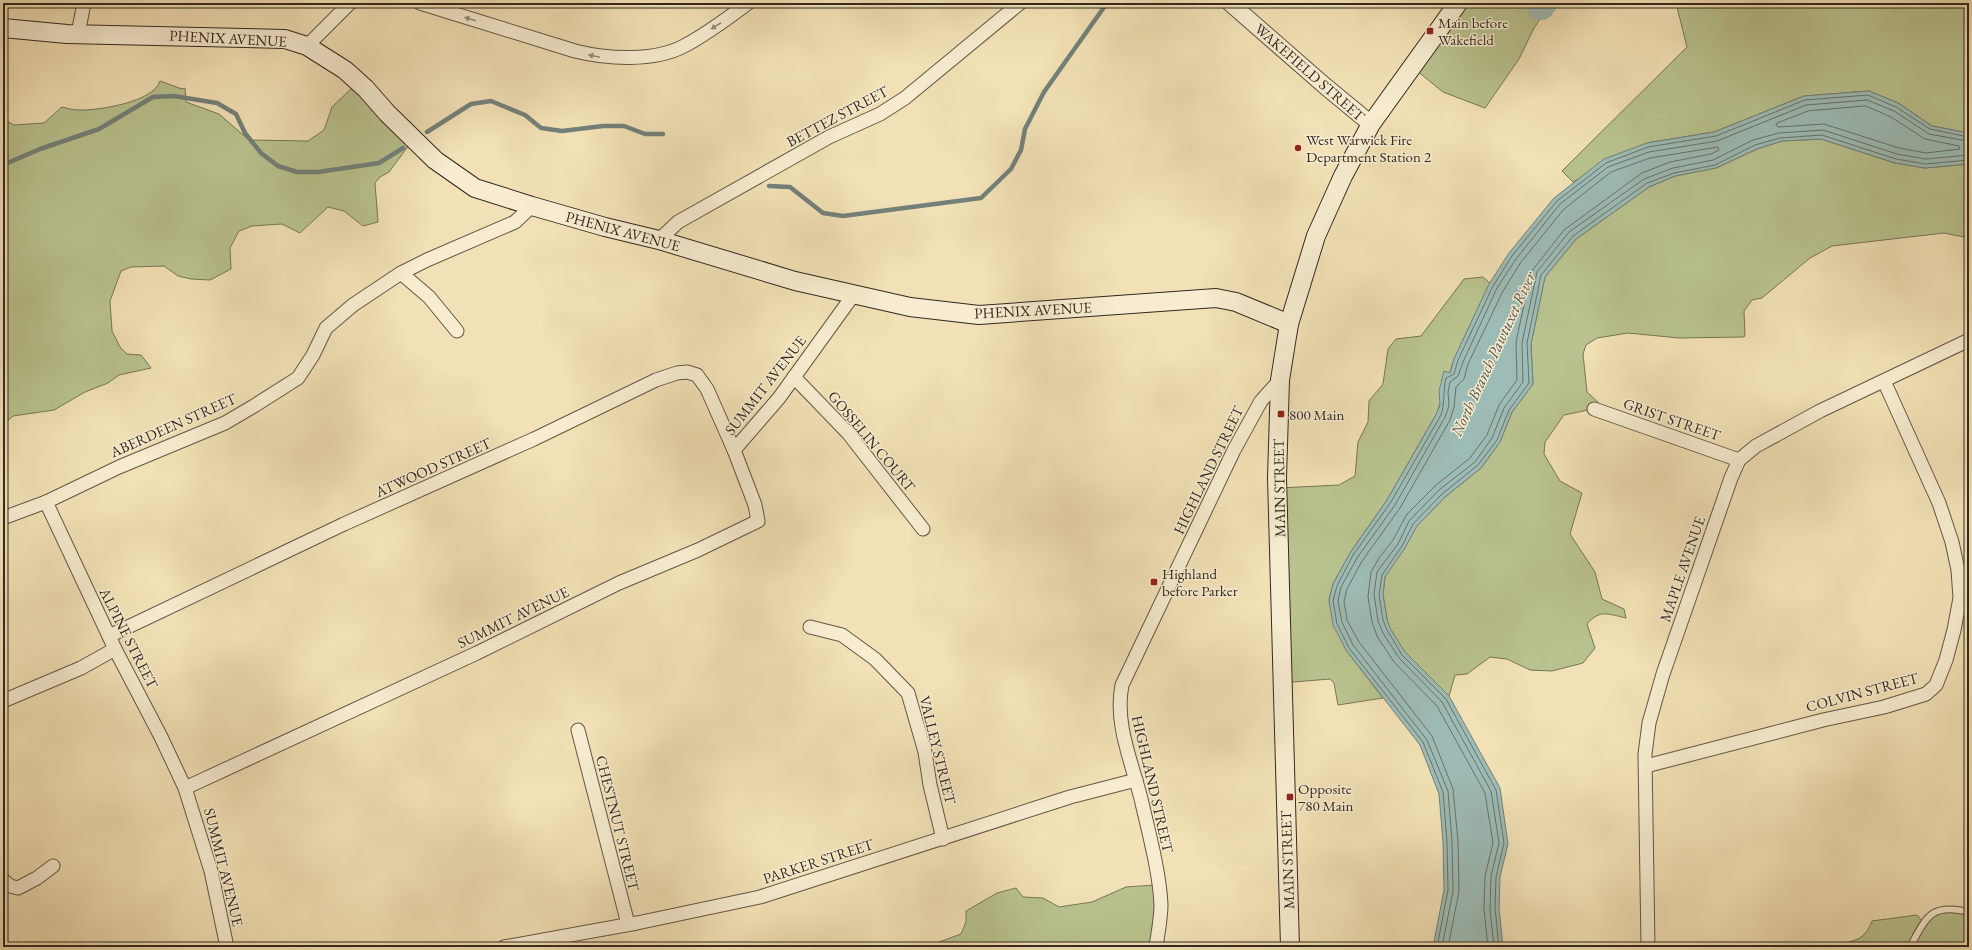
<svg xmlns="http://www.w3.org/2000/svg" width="1972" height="950" font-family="'EB Garamond',serif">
  <rect width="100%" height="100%" fill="#f2e1b6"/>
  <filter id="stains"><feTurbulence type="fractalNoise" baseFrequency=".005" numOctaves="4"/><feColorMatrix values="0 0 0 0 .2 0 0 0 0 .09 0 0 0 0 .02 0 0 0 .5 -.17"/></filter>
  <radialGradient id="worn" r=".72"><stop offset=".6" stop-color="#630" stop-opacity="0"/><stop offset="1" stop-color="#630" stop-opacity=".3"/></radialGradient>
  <!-- green -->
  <g fill="#b9c38f" stroke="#767657">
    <polygon points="1456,3 1551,3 1534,28 1519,59 1485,108 1443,92 1411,66"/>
    <polygon points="1676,3 1969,3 1969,131 1963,132 1932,126 1898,103 1869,91 1804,96 1714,132 1647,143 1573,182 1562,171 1687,47"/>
    <path d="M160,81L182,89L185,88L186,102L219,114L249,140L308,141L324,130L332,107L355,85L412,141L389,172L380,177L375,183L378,222L363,226L344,211L328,207L300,233L282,224L252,226L239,231L230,248L231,269L210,280L191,279L178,276L164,266L131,267L121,271L110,301L112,331L120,347L127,354L141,355L151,368L119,375L108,383L85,392L54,410L13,416L3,425V119L14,125L44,123L62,107C67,108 72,110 78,110C97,111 154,102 160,81Z"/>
    <path d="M1821,139L1895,163L1925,168L1969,164V238L1944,233L1832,246L1810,258L1762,298L1752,300L1744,311L1745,336L1743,337L1679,338L1628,333L1597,338L1586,345L1583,354L1587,392L1603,407L1564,415L1545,442L1544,454L1560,481L1582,493L1570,534L1595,572L1602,599L1624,609L1626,618C1608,614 1600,609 1587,624L1595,648L1583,663L1552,671L1530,670L1507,659L1490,657L1467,674L1455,675L1449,696L1401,648L1388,625L1383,595L1386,569L1407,536L1445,497L1481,468L1500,442L1512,412L1533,384L1531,344L1545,277L1576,239L1649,187L1675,176L1716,168L1757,149L1782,141Z"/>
    <polygon points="1483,277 1490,283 1454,359 1437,413 1387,500 1350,553 1333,584 1329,600 1346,650 1383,698 1338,705 1334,683 1330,679 1281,683 1278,488 1339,485 1355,476 1358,442 1368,422 1369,401 1383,384 1388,349 1396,339 1421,336 1464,279"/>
    <polygon points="1156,885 1155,947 920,947 924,944 931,945 961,934 966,922 966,911 997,893 1016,888 1023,897 1043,898 1059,907 1092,902 1126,887"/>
    <path d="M1934,912H1969V947H1838V945C1856,940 1865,940 1872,921L1917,915L1923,922Z"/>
  </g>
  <!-- water -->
  <polygon fill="#9dbcb6" stroke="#73817a" points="1869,91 1898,103 1932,126 1963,132 1969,131 1969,164 1925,168 1895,163 1821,139 1782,141 1757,149 1716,168 1675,176 1649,187 1576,239 1545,277 1531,344 1533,384 1512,412 1500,442 1481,468 1445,497 1417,526 1405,548 1385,577 1383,595 1387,619 1390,628 1405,652 1449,696 1500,788 1508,844 1500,877 1499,908 1503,947 1433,947 1444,890 1443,842 1439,794 1420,745 1346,650 1333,625 1329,600 1333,584 1350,553 1387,500 1437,413 1440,405 1439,391 1444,371 1450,373 1454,359 1489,284 1509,253 1554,198 1604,159 1647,143 1714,132 1804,96"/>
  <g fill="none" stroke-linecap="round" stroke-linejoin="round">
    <!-- shore -->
    <g stroke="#68726a" stroke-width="1">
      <polygon points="1866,106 1891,117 1925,139 1959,146 1960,149 1926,153 1899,148 1824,124 1778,127 1776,125 1777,123 1808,111"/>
      <path d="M1437,947L1448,890L1447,842L1443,792L1423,742L1349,648L1337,624L1333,601L1337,586L1353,555L1391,502L1441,415C1445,403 1443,390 1446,378L1454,374L1458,360L1493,286L1512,256L1557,201L1606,163L1648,147L1716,136L1805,100L1868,95L1896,107L1930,129L1963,136L1969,135"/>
      <polyline points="1442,947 1453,891 1452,842 1448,791 1427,740 1353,645 1342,622 1338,601 1341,587 1357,558 1395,505 1445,417 1449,406 1448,392 1450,382 1458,376 1463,362 1497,288 1516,259 1560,204 1608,167 1649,152 1717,141 1806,105 1867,100 1894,111 1929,134 1962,140 1969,140"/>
      <polyline points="1448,947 1459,891 1458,841 1453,789 1432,736 1359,642 1347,620 1344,601 1347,589 1362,561 1400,508 1450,420 1454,407 1456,387 1464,379 1468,364 1503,291 1521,262 1564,209 1611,172 1650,158 1718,147 1719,150 1711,154 1670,162 1642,173 1564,230 1531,272 1516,342 1517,380 1499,405 1487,435 1470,458 1435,486 1407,514 1393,540 1379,558 1371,572 1368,597 1372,622 1377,636 1394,662 1437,706 1485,793 1493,843 1485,876 1484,909 1488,947"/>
      <polyline points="1494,947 1490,909 1491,876 1499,843 1491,791 1442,702 1399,658 1383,633 1378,621 1374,594 1377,572 1398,544 1409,521 1439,490 1475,462 1492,438 1504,408 1523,382 1522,343 1537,272 1569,232 1644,179 1673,168 1713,160 1753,140 1779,133 1823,130 1897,154 1926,159 1969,155"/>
      <polyline points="1499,947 1495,908 1496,877 1504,843 1496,790 1446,699 1402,655 1387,630 1383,620 1379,595 1382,575 1402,546 1413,524 1442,494 1478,465 1497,440 1509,410 1529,383 1527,343 1541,275 1573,236 1647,183 1674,173 1715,165 1755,145 1780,138 1822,135 1896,159 1926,164 1969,160"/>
    </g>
    <!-- stream -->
    <g stroke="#73817a" stroke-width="4.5">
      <polyline points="427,132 471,104 491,101 525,115 541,128 562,131 603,126 624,126 645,134 663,134"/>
      <polyline points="3,165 40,149 99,129 153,97 174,96 217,103 236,114 245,133 261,153 278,166 297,172 318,172 379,163 403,148"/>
      <polyline points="769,186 790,187 823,213 843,216 981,198 1011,169 1021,150 1025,129 1044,92 1107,3"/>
    </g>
    <!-- river -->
    <polyline stroke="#9dbcb6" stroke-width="28" points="1541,6 1543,3"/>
    <defs>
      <path id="service" d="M1910,947C1927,916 1931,903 1969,912"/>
      <g id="minor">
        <path d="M420,3L575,51C607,59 654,62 684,46C707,34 728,18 748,3"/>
        <polyline points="78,34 84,3"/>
        <polyline points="307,46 350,3"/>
        <polyline points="659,240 678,222 829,137 880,114 905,98 1020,3"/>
        <polyline points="401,273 429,297 457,331"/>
        <polyline points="794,377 848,433 923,529"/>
        <polyline points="1594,409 1739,460"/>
        <polyline points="46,502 115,649 161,737 185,788 211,871 227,947"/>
        <polyline points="3,518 46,502 119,467 225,423 254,406 298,378 313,355 326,328 353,305 401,273 427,260 515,222 532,206"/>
        <polyline points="810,627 842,635 875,659 908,693 925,752 930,785 943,839"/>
        <polyline points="109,636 344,524 534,439 656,380 677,373 687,372 697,375 707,389 734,450"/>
        <polyline points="3,701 81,668 115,649"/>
        <polyline points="578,730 628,924"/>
        <polyline points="1646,766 1823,720 1884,707 1926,694 1936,685 1946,660 1954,630 1960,598 1958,570 1952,542 1939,503 1884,381"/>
        <polyline points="185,788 477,653 619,583 698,550 758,521 755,505 734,450 779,398 854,294"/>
        <polyline points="3,880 10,886 18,888 37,878 53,866"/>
        <polyline points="504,947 637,923 760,897 1070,797 1136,780"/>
        <path d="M1156,947C1158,933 1161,918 1161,905C1160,875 1149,833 1142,803C1133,764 1114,725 1122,685L1234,450L1261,401L1280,380"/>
        <polyline points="1648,947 1645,754 1649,723 1663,674 1731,478 1739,460 1756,446 1820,411 1969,340"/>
      </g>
      <polyline id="tertiary" points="1230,3 1325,86 1371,124"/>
      <g id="secondary">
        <polyline points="3,28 67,34 285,39 307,46 345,70 366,89 387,113 435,160 475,188 532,206 605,227 659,240 795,281 910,307 979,315 1216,298 1236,302 1289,324"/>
        <polyline points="1290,947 1277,478 1280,380 1289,324 1316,236 1343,176 1371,124 1458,3"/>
      </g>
    </defs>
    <!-- service casing -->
    <use href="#service" stroke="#635645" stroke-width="8"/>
    <!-- minor casing -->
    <use href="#minor" stroke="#635645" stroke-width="15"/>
    <!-- tertiary casing -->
    <use href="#tertiary" stroke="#635645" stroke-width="18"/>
    <!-- secondary casing -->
    <use href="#secondary" stroke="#33281f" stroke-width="20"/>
    <!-- service -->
    <use href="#service" stroke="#f7ecd0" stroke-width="6"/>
    <!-- minor -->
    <use href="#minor" stroke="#f7ecd0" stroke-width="13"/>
    <!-- tertiary -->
    <use href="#tertiary" stroke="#f7ecd0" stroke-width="16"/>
    <!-- secondary -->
    <use href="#secondary" stroke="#f7ecd0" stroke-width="18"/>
  </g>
  <!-- one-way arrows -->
  <defs><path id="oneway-solid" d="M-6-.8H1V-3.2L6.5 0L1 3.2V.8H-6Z"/></defs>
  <g fill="#958a78">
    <use href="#oneway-solid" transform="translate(470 19) rotate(-163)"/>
    <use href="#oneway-solid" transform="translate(716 26) rotate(147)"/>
    <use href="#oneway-solid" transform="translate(594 56) rotate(-168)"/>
  </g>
  <!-- markers -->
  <g fill="#8f2418" stroke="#f7ecd0" stroke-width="1.5">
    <rect x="1426" y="27" width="8" height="8" rx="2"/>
    <circle cx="1298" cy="148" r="4"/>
    <rect x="1277" y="410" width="8" height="8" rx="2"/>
    <rect x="1150" y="578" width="8" height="8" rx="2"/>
    <rect x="1286" y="793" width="8" height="8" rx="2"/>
  </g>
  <g text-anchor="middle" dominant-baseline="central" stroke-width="3" stroke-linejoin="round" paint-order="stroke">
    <!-- poi labels -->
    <g font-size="15" fill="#33281f" stroke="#f7ecd0" text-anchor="start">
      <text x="1438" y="22">Main before<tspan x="1438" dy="17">Wakefield</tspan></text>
      <text x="1306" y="139">West Warwick Fire<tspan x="1306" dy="17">Department Station 2</tspan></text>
      <text x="1289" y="414">800 Main</text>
      <text x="1162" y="573">Highland<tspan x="1162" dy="17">before Parker</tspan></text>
      <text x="1298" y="788">Opposite<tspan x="1298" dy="17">780 Main</tspan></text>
    </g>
    <!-- street labels -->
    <g font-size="15" fill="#33281f" stroke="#f7ecd0">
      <text transform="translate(228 38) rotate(3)">PHENIX AVENUE</text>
      <text transform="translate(1310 72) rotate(41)">WAKEFIELD STREET</text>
      <text transform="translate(837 116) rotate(-28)">BETTEZ STREET</text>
      <text transform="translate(623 231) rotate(15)">PHENIX AVENUE</text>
      <text transform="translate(1033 310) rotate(-3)">PHENIX AVENUE</text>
      <text transform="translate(765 385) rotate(-52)">SUMMIT AVENUE</text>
      <text transform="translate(1672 419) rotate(19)">GRIST STREET</text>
      <text transform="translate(173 425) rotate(-24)">ABERDEEN STREET</text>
      <text transform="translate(872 441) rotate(50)">GOSSELIN COURT</text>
      <text transform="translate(433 467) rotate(-24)">ATWOOD STREET</text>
      <text transform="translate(1208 470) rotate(-64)">HIGHLAND STREET</text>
      <text transform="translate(1279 488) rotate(-91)">MAIN STREET</text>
      <text transform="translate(1682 569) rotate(-71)">MAPLE AVENUE</text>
      <text transform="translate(513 617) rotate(-26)">SUMMIT AVENUE</text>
      <text transform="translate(129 638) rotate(63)">ALPINE STREET</text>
      <text transform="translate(1862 692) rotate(-15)">COLVIN STREET</text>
      <text transform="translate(938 750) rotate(76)">VALLEY STREET</text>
      <text transform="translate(1153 784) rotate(77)">HIGHLAND STREET</text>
      <text transform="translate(618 823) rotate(76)">CHESTNUT STREET</text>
      <text transform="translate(1287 860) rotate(-92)">MAIN STREET</text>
      <text transform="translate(818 861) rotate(-18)">PARKER STREET</text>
      <text transform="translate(224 867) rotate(76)">SUMMIT AVENUE</text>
    </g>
    <!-- water labels -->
    <g font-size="16" font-style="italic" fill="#53544c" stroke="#f7ecd0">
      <text transform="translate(1493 354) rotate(-65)">North Branch Pawtuxet River</text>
    </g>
  </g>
  <!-- margin -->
  <rect width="1972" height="950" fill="none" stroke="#f2e1b6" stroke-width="16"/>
  <rect x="4" y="4" width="1964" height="942" fill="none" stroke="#33281f" stroke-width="2"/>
  <rect x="8" y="8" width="1956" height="934" fill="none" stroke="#33281f"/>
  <rect width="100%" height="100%" filter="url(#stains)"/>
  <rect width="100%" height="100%" fill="url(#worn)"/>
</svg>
